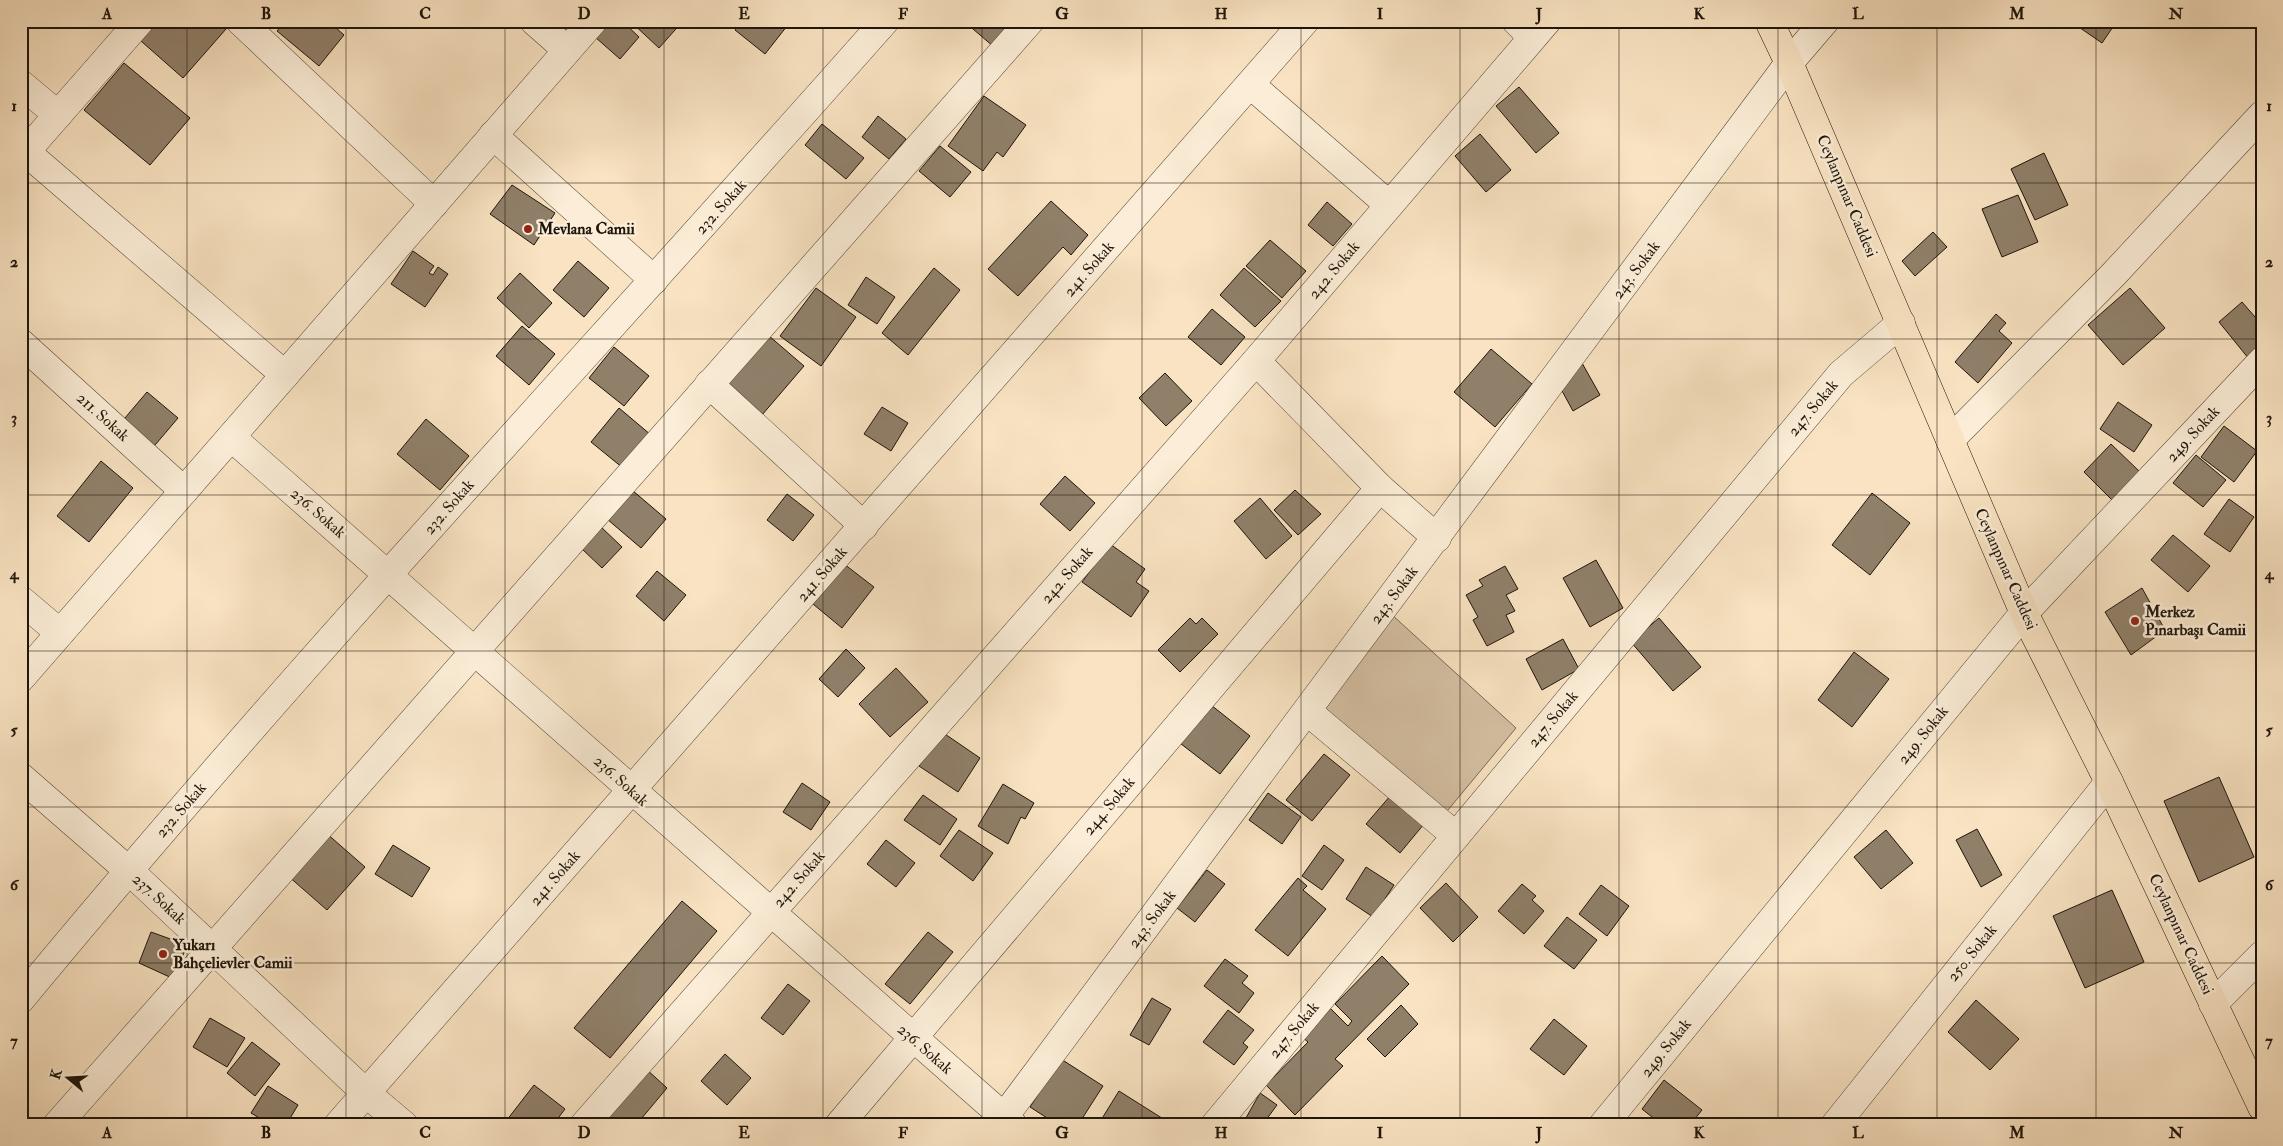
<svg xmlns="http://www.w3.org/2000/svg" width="2283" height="1146" font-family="'IM FELL Double Pica',serif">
  <rect width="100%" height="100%" fill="#f9e3c2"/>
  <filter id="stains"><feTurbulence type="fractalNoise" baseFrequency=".004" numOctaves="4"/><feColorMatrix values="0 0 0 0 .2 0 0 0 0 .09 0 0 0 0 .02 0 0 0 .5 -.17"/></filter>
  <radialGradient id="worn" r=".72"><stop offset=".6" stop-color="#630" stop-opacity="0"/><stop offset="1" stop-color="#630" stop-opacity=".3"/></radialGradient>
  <!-- green -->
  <polygon fill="#d4c0a3" stroke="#796a56" points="1390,613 1516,728 1443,816 1326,715 1323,700"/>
  <!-- building -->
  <g fill="#90806a" stroke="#1e140a">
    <polygon points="158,21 217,21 226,29 183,78 141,41"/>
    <polygon points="286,21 328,21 344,35 319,66 277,31"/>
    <polygon points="608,21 622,21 639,37 620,59 595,37"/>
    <polygon points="630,21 683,21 659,48"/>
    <polygon points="742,21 791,21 765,54 735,30"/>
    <polygon points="968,21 1016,21 994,47 966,23"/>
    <polygon points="2070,21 2117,21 2102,43"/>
    <polygon points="124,63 190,118 150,165 84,110"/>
    <polygon points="1519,87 1559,133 1536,153 1496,106"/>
    <polygon points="984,96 1026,125 1003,157 997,152 983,171 948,146"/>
    <polygon points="878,116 906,139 889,159 862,137"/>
    <polygon points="822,124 864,158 846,179 805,145"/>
    <polygon points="1480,134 1511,170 1486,192 1455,156"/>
    <polygon points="940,146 971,172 950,197 919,171"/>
    <polygon points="2044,153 2068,205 2035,220 2011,169"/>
    <polygon points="512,185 555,213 534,245 490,214"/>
    <polygon points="2018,195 2038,242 2002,257 1982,209"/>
    <polygon points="1051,201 1088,235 1071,255 1063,247 1018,296 988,269"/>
    <polygon points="1327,202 1352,224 1333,246 1308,225"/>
    <polygon points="1933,232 1947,247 1915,276 1902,261"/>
    <polygon points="1270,240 1306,271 1282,298 1246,266"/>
    <polygon points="413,251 434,266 429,273 433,275 438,267 448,274 425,307 391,284"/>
    <polygon points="578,261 609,288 584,317 553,290"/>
    <polygon points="934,268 960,290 908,355 882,333"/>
    <polygon points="1244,268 1281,301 1255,327 1220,295"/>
    <polygon points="520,273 552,303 529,328 497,298"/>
    <polygon points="866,277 895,297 877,324 848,305"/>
    <polygon points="816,288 856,317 821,366 780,336"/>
    <polygon points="2130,288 2165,328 2123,365 2088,325"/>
    <polygon points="2242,302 2262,325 2262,348 2249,359 2219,322"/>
    <polygon points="1212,309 1245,337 1221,365 1188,337"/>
    <polygon points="1996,314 2006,323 1999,331 2012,343 1978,383 1955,362"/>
    <polygon points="522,326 555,354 529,385 496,356"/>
    <polygon points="768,335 804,366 762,415 726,384"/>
    <polygon points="614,347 649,376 624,406 589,378"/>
    <polygon points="1491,349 1532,384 1495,427 1454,392"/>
    <polygon points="1582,363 1600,395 1573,411 1555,378"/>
    <polygon points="1165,373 1192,401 1166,426 1139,398"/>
    <polygon points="147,392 178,418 150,451 119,425"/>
    <polygon points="2118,402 2152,425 2134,452 2100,429"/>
    <polygon points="882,407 908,423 891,451 864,434"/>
    <polygon points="619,408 651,435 623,468 591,442"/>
    <polygon points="426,419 469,456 440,490 397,454"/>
    <polygon points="2224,426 2257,451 2234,482 2201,457"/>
    <polygon points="2111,444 2141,473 2113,501 2084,472"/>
    <polygon points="2196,455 2226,480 2203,507 2173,483"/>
    <polygon points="101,461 133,488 89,542 57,516"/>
    <polygon points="1065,476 1095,503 1070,531 1040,504"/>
    <polygon points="632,490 666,519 641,548 607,519"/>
    <polygon points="1295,490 1321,514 1298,535 1274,510"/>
    <polygon points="1872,493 1910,523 1870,575 1832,545"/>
    <polygon points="787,494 814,515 793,541 767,520"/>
    <polygon points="1260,498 1292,536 1266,559 1234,521"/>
    <polygon points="2229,499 2254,517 2230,552 2204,534"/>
    <polygon points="600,526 622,547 602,568 580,547"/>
    <polygon points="2173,535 2210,566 2188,592 2151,560"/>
    <polygon points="1110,544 1145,569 1136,582 1149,591 1131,617 1082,582"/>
    <polygon points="1596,560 1623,608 1590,627 1563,578"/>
    <polygon points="844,564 874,587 842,628 813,604"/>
    <polygon points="1505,566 1518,589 1506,595 1515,611 1506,615 1514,632 1487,646 1473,620 1478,617 1466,595 1483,586 1479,580"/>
    <polygon points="657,571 686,595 664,621 636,596"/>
    <polygon points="2142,588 2165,630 2131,655 2105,612"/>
    <polygon points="1190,618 1196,624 1202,618 1218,634 1180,672 1158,650"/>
    <polygon points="1659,618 1701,667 1673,691 1631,642"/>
    <polygon points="1563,639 1579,669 1542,690 1526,659"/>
    <polygon points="846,649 865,668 838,697 819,679"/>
    <polygon points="1854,652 1889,679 1852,727 1818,700"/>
    <polygon points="896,668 928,702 890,737 859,704"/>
    <polygon points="1206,701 1250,736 1220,774 1176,740"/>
    <polygon points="942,732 980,758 958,792 919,766"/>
    <polygon points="1324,754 1350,775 1312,821 1286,800"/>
    <polygon points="2219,777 2254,857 2199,882 2164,801"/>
    <polygon points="802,783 830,802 811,830 783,812"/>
    <polygon points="1003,784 1034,803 1025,819 1021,817 1008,844 978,826"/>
    <polygon points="1268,793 1301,817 1282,844 1249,820"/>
    <polygon points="923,795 957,819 940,845 904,820"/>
    <polygon points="1391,795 1424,824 1400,853 1366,824"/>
    <polygon points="1977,829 2002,875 1981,887 1956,840"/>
    <polygon points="959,830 993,853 973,881 940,856"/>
    <polygon points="1886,830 1913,863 1881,889 1854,857"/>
    <polygon points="325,832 365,867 327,910 287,875"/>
    <polygon points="886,840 915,863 896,887 867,864"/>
    <polygon points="393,845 430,868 412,897 375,874"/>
    <polygon points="1324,845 1344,860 1322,890 1302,876"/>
    <polygon points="1366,867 1394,885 1373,917 1346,899"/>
    <polygon points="1207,870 1225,884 1195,922 1177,908"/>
    <polygon points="1298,878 1307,886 1303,890 1326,909 1288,956 1255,930"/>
    <polygon points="1446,883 1478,917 1453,942 1420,908"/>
    <polygon points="1522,884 1536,896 1532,900 1544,911 1524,934 1498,911"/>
    <polygon points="1601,885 1629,906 1607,936 1579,914"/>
    <polygon points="2112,890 2144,962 2085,988 2053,916"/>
    <polygon points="682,901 717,931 610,1058 574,1028"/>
    <polygon points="1567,917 1597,940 1574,969 1544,946"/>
    <polygon points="151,932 187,945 174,979 139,963"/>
    <polygon points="928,932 953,952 910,1004 885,984"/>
    <polygon points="1382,956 1409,984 1335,1059 1343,1066 1295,1115 1266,1085 1308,1042 1302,1037 1330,1008 1348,1026 1352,1021 1335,1004"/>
    <polygon points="1225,959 1248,976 1242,983 1254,993 1239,1013 1204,986"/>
    <polygon points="788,984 810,1001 783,1035 761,1018"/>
    <polygon points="1152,998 1171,1009 1149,1045 1130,1035"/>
    <polygon points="1976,1000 2019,1039 1990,1070 1948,1032"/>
    <polygon points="1401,1005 1418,1024 1385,1057 1367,1039"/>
    <polygon points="1228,1010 1254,1030 1243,1043 1248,1047 1234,1065 1203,1042"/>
    <polygon points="210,1018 245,1038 227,1067 193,1047"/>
    <polygon points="1554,1019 1587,1046 1564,1075 1530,1049"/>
    <polygon points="252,1042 280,1064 255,1096 227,1073"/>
    <polygon points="725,1054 751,1078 727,1105 701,1081"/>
    <polygon points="1061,1059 1103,1086 1078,1125 1058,1125 1030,1107"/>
    <polygon points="645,1068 667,1088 636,1125 613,1125 603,1116"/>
    <polygon points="1664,1080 1702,1110 1690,1125 1662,1125 1642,1109"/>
    <polygon points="534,1085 565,1109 553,1125 503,1125"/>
    <polygon points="268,1086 298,1105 286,1125 271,1125 251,1113"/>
    <polygon points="1119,1091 1165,1120 1162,1125 1108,1125 1101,1120"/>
    <polygon points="1260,1093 1277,1105 1266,1120 1272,1125 1242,1125"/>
  </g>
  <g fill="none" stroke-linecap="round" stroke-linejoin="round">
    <defs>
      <g id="minor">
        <polyline points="240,21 434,204"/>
        <polyline points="534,21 567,50"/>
        <polyline points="1516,21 1532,37"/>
        <polyline points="21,84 58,115"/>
        <polyline points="1251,85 1389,205"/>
        <polyline points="493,135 654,280"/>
        <polyline points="26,152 285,375"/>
        <polyline points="21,157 140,21"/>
        <polyline points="21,343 184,491"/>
        <polyline points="1256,361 1380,488 1437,538"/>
        <polyline points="709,384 864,526"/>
        <polyline points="231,437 1013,1125"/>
        <polyline points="1950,440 2113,275 2262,115"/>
        <polyline points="21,600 60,633"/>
        <polyline points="21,678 593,21"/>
        <polyline points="1307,711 1456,836"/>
        <polyline points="21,777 137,878 366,1093 404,1125"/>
        <path d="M21,999C298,664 597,347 885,21"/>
        <polyline points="2213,1004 2262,955"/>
        <polyline points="57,1125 1030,21"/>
        <polyline points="338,1125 1305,21"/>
        <polyline points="584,1125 1256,361 1547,21"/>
        <polyline points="839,1125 1380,488"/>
        <polyline points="998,1125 1789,63 1825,21"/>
        <polyline points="1215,1125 1841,374 1901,323"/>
        <polyline points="1603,1125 2024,613 2262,361"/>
        <polyline points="1835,1125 2109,782"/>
      </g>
      <polyline id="major" points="1769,21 1789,63 2024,613 2109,782 2262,1107"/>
    </defs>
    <!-- minor casing -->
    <use href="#minor" stroke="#554838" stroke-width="29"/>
    <!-- major casing -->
    <use href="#major" stroke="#1e140a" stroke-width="29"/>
    <!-- minor -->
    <use href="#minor" stroke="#fbedd7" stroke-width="28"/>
    <!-- major -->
    <use href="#major" stroke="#f9e3c2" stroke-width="28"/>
  </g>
  <!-- grid -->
  <path fill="none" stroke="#1e140a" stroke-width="1" stroke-opacity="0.55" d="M187,21V1125M346,21V1125M505,21V1125M664,21V1125M823,21V1125M982,21V1125M1142,21V1125M1301,21V1125M1460,21V1125M1619,21V1125M1778,21V1125M1937,21V1125M2096,21V1125M21,183H2262M21,339H2262M21,495H2262M21,651H2262M21,807H2262M21,963H2262"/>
  <!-- markers -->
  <g fill="#8f2418" stroke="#fbedd7" stroke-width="2">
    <circle cx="528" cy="229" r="5"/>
    <circle cx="2135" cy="621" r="5"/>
    <circle cx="163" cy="954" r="5"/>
  </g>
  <g text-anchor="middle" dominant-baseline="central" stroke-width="5" stroke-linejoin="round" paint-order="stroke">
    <!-- street labels -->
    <g font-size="16" fill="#1e140a" stroke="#fbedd7">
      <text transform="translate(1847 196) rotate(67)">Ceylanpınar Caddesi</text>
      <text transform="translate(721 207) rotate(-48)">232. Sokak</text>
      <text transform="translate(1089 269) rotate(-49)">241. Sokak</text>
      <text transform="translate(1334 270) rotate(-50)">242. Sokak</text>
      <text transform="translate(1636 270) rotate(-53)">243. Sokak</text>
      <text transform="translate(1813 408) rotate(-50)">247. Sokak</text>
      <text transform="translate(103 417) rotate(42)">211. Sokak</text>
      <text transform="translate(2193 434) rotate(-47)">249. Sokak</text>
      <text transform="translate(449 507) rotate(-49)">232. Sokak</text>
      <text transform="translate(318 513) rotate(41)">236. Sokak</text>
      <text transform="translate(2006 569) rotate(66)">Ceylanpınar Caddesi</text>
      <text transform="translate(822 574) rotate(-49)">241. Sokak</text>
      <text transform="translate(1067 575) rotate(-49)">242. Sokak</text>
      <text transform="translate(1394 595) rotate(-53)">243. Sokak</text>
      <text transform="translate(1553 719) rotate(-50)">247. Sokak</text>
      <text transform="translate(1923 735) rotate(-51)">249. Sokak</text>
      <text transform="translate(621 781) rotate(42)">236. Sokak</text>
      <text transform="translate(1109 806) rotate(-50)">244. Sokak</text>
      <text transform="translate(181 810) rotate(-49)">232. Sokak</text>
      <text transform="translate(555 878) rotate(-49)">241. Sokak</text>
      <text transform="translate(799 879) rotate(-49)">242. Sokak</text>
      <text transform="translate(159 899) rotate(43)">237. Sokak</text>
      <text transform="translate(1152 919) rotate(-53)">243. Sokak</text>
      <text transform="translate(2181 934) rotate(65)">Ceylanpınar Caddesi</text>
      <text transform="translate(1972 953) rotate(-51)">250. Sokak</text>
      <text transform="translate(1294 1030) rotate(-50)">247. Sokak</text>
      <text transform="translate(1666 1048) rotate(-51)">249. Sokak</text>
      <text transform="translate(925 1049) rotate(41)">236. Sokak</text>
    </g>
    <!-- poi labels -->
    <g font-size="16" font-weight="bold" fill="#1e140a" stroke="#fbedd7" text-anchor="start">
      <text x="538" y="229">Mevlana Camii</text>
      <text x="2145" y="612">Merkez<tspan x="2145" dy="18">Pınarbaşı Camii</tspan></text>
      <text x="173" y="945">Yukarı<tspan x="173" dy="18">Bahçelievler Camii</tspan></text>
    </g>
  </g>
  <!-- margin -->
  <rect width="2283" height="1146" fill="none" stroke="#f9e3c2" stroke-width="55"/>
  <!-- north arrow -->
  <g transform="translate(68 1078) rotate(288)" stroke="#fbedd7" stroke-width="4" paint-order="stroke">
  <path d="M0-4L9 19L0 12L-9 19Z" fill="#1e140a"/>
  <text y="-8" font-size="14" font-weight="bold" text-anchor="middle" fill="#1e140a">K</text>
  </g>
  <rect x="28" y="28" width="2228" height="1090" fill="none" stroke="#1e140a" stroke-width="2"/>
  <g font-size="16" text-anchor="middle" font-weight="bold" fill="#1e140a">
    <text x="107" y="19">A</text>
    <text x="266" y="19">B</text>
    <text x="425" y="19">C</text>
    <text x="584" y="19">D</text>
    <text x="744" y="19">E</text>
    <text x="903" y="19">F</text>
    <text x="1062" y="19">G</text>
    <text x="1221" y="19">H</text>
    <text x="1380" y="19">I</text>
    <text x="1539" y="19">J</text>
    <text x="1699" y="19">K</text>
    <text x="1858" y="19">L</text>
    <text x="2017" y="19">M</text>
    <text x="2176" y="19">N</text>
    <text x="14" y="111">1</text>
    <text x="2269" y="111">1</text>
    <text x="14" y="267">2</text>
    <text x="2269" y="267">2</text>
    <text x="14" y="423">3</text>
    <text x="2269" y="423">3</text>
    <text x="14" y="579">4</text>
    <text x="2269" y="579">4</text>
    <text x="14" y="735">5</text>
    <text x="2269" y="735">5</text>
    <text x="14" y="890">6</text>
    <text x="2269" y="890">6</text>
    <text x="14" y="1046">7</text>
    <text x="2269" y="1046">7</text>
    <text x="107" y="1138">A</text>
    <text x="266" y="1138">B</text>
    <text x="425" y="1138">C</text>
    <text x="584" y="1138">D</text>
    <text x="744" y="1138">E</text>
    <text x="903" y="1138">F</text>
    <text x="1062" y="1138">G</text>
    <text x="1221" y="1138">H</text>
    <text x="1380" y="1138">I</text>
    <text x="1539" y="1138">J</text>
    <text x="1699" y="1138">K</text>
    <text x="1858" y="1138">L</text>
    <text x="2017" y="1138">M</text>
    <text x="2176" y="1138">N</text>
  </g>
  <rect width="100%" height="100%" filter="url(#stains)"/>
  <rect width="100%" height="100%" fill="url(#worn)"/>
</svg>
